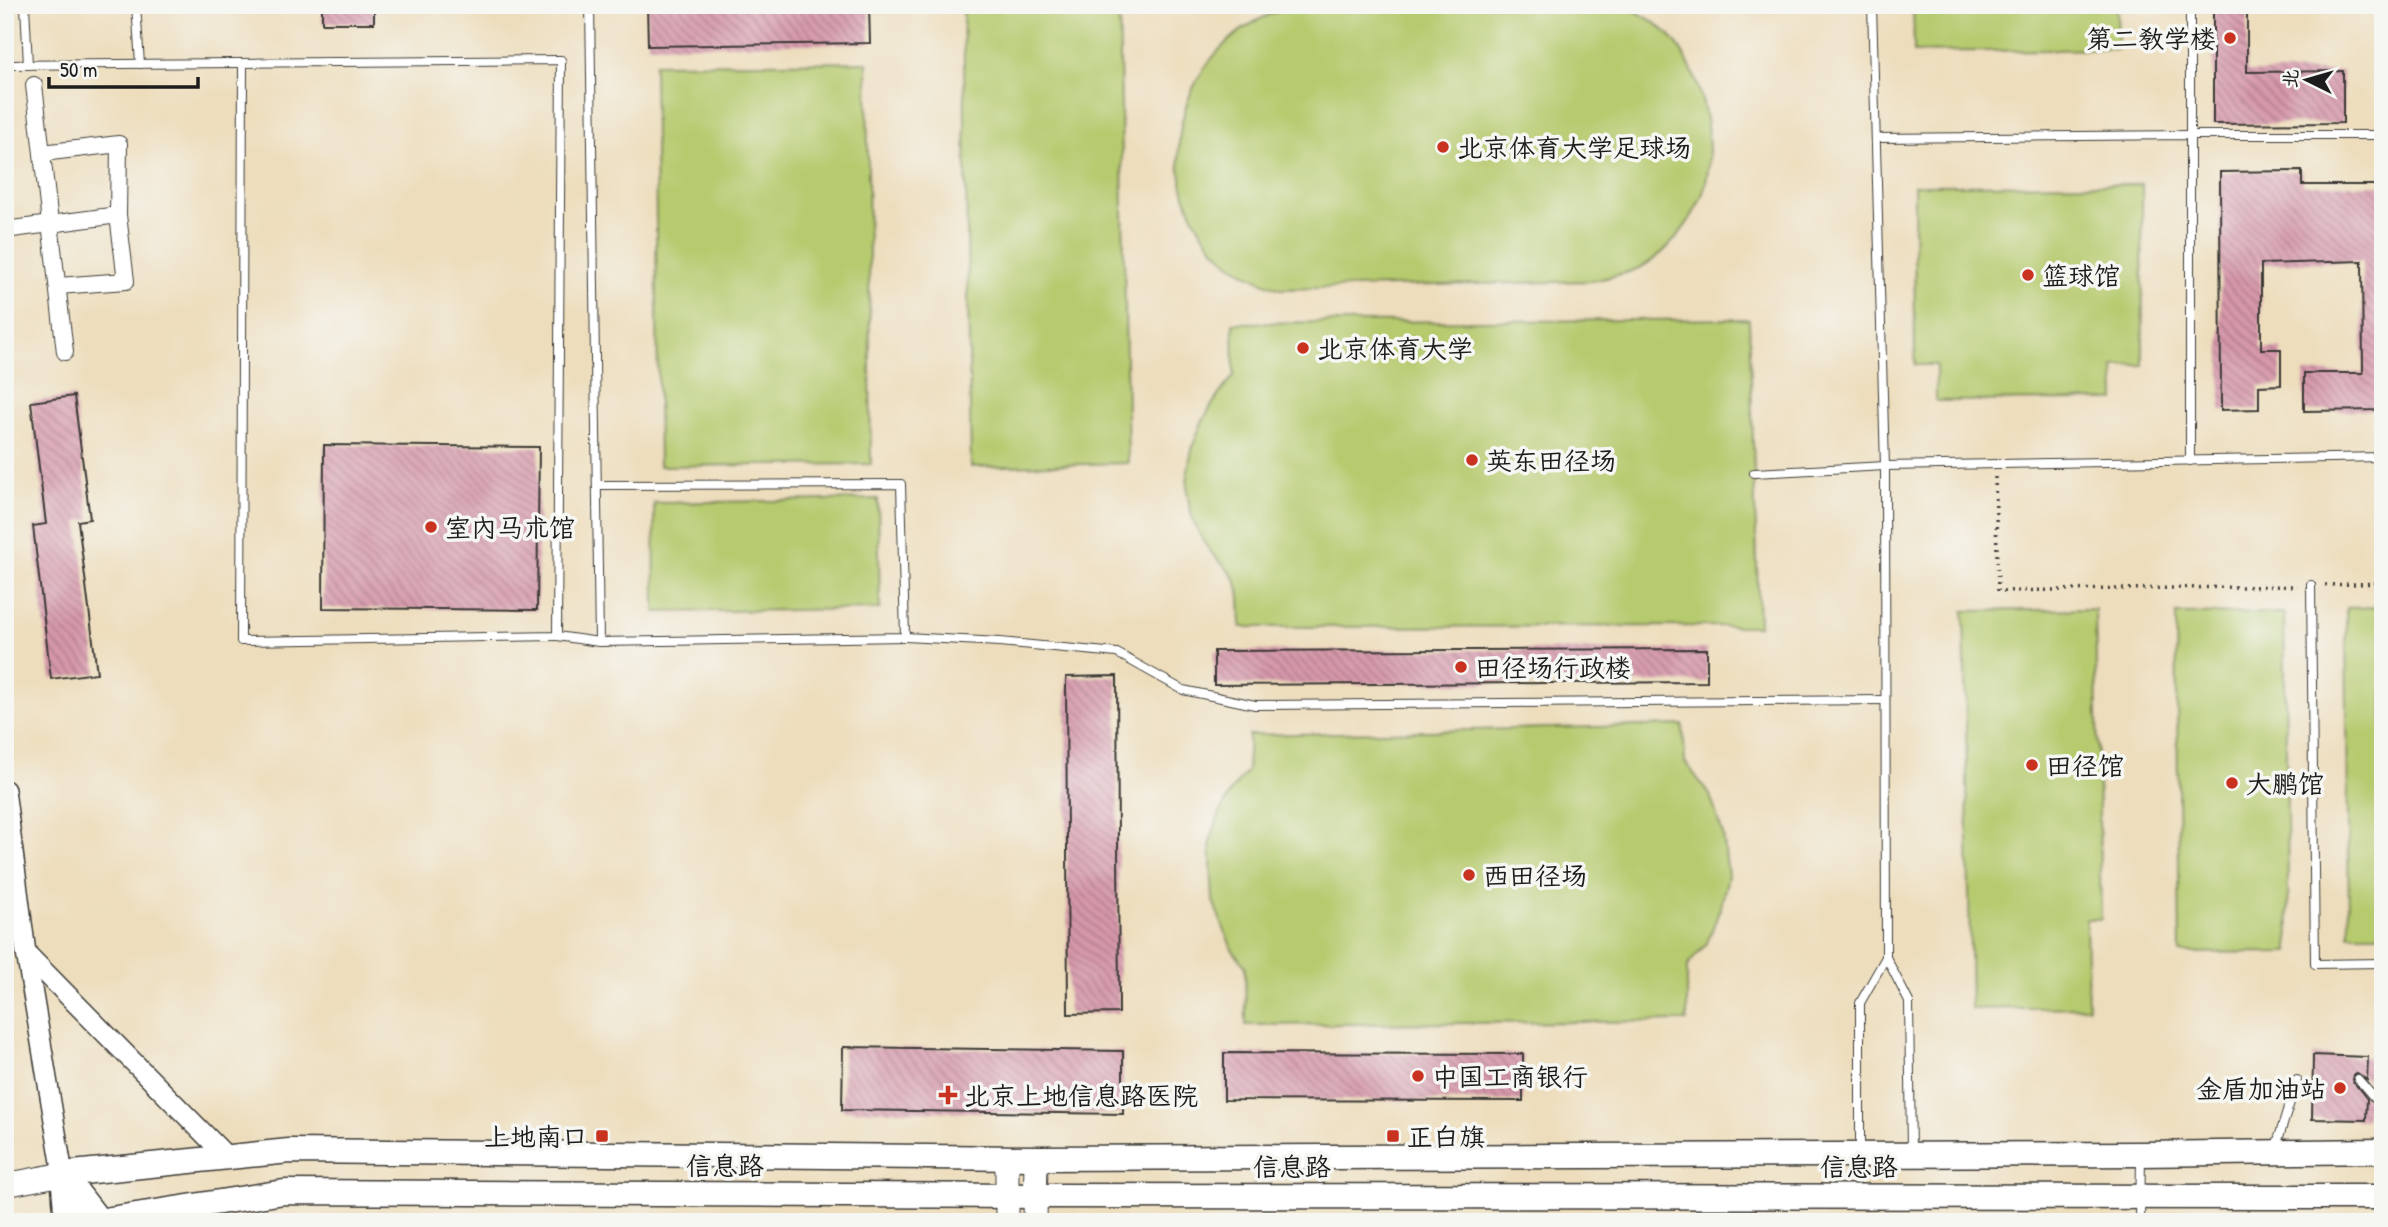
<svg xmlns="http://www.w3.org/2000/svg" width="2388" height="1227" font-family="'Patrick Hand','LXGW WenKai TC',sans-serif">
  <defs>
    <pattern id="building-back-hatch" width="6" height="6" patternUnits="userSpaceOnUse" patternTransform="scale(1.75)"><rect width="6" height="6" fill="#d698ab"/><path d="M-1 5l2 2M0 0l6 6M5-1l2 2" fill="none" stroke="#ad7b8a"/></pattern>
  </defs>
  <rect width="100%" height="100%" fill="#f6f6f2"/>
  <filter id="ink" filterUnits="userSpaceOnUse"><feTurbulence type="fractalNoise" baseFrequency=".0143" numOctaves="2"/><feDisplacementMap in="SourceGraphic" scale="14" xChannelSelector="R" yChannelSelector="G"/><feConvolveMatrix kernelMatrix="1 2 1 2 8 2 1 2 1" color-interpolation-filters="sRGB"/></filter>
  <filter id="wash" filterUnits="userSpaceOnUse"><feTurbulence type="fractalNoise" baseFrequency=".00686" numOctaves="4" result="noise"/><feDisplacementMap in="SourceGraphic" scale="28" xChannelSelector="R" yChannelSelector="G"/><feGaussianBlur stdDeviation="1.57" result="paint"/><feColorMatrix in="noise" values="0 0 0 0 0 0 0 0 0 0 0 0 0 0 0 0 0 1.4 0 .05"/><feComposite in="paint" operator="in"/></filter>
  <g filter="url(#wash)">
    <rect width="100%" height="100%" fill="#edddbc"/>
    <!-- green -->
    <g fill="#b6ca6e" stroke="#697345" stroke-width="2">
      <polygon points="963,5 1119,5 1128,463 971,467"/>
      <path d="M1415,5H1621C1640,13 1655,21 1670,36C1703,71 1720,153 1701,198C1690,223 1668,253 1643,266C1627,274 1610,277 1592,281L1280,289C1253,279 1227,266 1209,242C1150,163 1181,52 1271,14C1290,6 1314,8 1335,7C1361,7 1388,6 1415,5Z"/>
      <polygon points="1913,5 2117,5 2118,49 1914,52"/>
      <polygon points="867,62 871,464 659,466 654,64"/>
      <polygon points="2142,184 2143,365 2114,366 2115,400 1936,401 1936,365 1915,365 1914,185"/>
      <path d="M1749,319L1759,626L1241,627C1240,613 1242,590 1235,579C1228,567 1215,559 1207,547C1168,489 1192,423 1234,376L1233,323Z"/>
      <polygon points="878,499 880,609 655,612 654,503"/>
      <polygon points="2383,607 2383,934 2349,934 2346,608"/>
      <polygon points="2095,609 2101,919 2086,919 2088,1007 1971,1009 1964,611"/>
      <polygon points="2284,613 2289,952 2180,953 2176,614"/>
      <polygon points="1683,725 1685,762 1710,795 1723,835 1728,876 1721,906 1707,943 1687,966 1687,1021 1246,1025 1245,966 1232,949 1213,901 1210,842 1219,815 1231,791 1247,771 1249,735"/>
    </g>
    <g id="blocks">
      <!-- building -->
      <g fill="url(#building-back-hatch)">
        <rect x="322" y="5" width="52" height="18"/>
        <polygon points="647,5 869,5 870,43 648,46"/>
        <polygon points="2213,5 2247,5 2247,72 2343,71 2343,123 2213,124"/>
        <polygon points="2302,171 2302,185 2381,185 2383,410 2304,411 2304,373 2363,373 2362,261 2261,264 2261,349 2281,349 2281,385 2259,386 2259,409 2221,410 2220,172"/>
        <polygon points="74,396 90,519 78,521 97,673 51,679 33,526 46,524 31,402"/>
        <polygon points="324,445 539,447 537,610 323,608"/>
        <polygon points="1707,649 1707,682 1214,685 1214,651"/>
        <polygon points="1117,676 1119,1013 1068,1014 1066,677"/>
        <polygon points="843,1047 1123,1051 1123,1114 842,1110"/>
        <polygon points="1224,1053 1523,1054 1523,1101 1224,1100"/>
        <polygon points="2313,1055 2368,1057 2367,1080 2357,1073 2353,1075 2352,1080 2367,1099 2366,1120 2312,1119"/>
      </g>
    </g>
  </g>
  <g filter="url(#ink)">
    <use href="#blocks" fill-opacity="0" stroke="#3b3934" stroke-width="2"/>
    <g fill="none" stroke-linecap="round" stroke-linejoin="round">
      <defs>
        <g id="service">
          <polyline points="25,5 28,65"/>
          <polyline points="136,5 140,64"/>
          <polyline points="590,5 599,642"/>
          <polyline points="1872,5 1885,466 1886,957 1909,1002 1911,1152"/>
          <polyline points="2190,5 2190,135 2383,135"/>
          <polyline points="5,65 561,60 557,636 241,641 243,63"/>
          <polyline points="1876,138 2190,135 2190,461"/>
          <polyline points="1754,473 1885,466 2383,457"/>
          <polyline points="2311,585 2315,964 2383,963"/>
          <polyline points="557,636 599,642 905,637 901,484 598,485"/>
          <polyline points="905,637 1000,642 1117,653 1183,690 1255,705 1885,700"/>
          <polyline points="2358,1079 2383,1108"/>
          <polyline points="1860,1150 1860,1003 1886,957"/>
          <polyline points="2275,1150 2297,1080"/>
          <polyline points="2140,1222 2141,1157"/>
        </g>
        <g id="minor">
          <polyline points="34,85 65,352"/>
          <polyline points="42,153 119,144 118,215"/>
          <polyline points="5,230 118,215 126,281 58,286"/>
        </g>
        <g id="tertiary">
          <polyline points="5,790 26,953 63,1174"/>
          <polyline points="26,953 227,1157"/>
        </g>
        <g id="secondary">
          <polyline points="5,1185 63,1174"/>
          <polyline points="1007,1222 1007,1158"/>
          <polyline points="1035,1222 1036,1158"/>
        </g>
        <g id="primary">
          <polyline points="63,1174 289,1151 1036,1158 2141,1154 2383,1151"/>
          <polyline points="63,1174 100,1222"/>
          <polyline points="63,1174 67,1222"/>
          <polyline points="91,1222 284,1192 1035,1196 2383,1197"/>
        </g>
      </defs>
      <!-- service casing -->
      <use href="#service" stroke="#3b3934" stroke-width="10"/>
      <!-- minor casing -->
      <use href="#minor" stroke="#3b3934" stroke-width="18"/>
      <!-- tertiary casing -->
      <use href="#tertiary" stroke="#3b3934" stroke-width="22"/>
      <!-- secondary casing -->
      <use href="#secondary" stroke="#3b3934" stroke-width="25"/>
      <!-- primary casing -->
      <use href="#primary" stroke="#3b3934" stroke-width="27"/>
      <!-- path -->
      <g stroke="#3b3934" stroke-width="3.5" stroke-dasharray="2 5" stroke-linecap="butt">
        <polyline points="1995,477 1998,591 2297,586"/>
        <polyline points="2325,585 2383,583"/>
      </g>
      <!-- service -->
      <use href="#service" stroke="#fff" stroke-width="8"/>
      <!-- minor -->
      <use href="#minor" stroke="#fff" stroke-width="16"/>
      <!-- tertiary -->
      <use href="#tertiary" stroke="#fff" stroke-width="19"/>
      <!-- secondary -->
      <use href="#secondary" stroke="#fff" stroke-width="23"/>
      <!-- primary -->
      <use href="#primary" stroke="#fff" stroke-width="24"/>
    </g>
  </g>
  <!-- markers -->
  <g fill="#c8321e" stroke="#f6f6f2" stroke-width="2.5">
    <circle cx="2230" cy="38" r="7"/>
    <circle cx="1443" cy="147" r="7"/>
    <circle cx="2028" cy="275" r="7"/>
    <circle cx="1303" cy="348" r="7"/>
    <circle cx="1472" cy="460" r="7"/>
    <circle cx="431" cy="527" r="7"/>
    <circle cx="1461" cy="667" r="7"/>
    <circle cx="2032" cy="765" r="7"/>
    <circle cx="2232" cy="783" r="7"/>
    <circle cx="1469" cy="875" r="7"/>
    <circle cx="1418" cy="1076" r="7"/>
    <circle cx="2340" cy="1088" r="7"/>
    <path d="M944.5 1084.5h7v7h7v7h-7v7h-7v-7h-7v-7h7z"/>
    <rect x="595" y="1129" width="14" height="14" rx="3.5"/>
    <rect x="1386" y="1129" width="14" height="14" rx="3.5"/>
  </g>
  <g text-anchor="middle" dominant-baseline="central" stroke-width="7" stroke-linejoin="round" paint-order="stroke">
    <!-- poi labels -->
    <g font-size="26" fill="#1c1c1c" stroke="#f6f6f2" text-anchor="start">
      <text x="2216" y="38" text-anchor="end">第二教学楼</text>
      <text x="1457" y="147">北京体育大学足球场</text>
      <text x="2042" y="275">篮球馆</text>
      <text x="1317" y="348">北京体育大学</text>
      <text x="1486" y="460">英东田径场</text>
      <text x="445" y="527">室内马术馆</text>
      <text x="1475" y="667">田径场行政楼</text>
      <text x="2046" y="765">田径馆</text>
      <text x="2246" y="783">大鹏馆</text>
      <text x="1483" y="875">西田径场</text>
      <text x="1432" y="1076">中国工商银行</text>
      <text x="2326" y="1088" text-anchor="end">金盾加油站</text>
      <text x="964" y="1095">北京上地信息路医院</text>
      <text x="588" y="1136" text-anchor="end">上地南口</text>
      <text x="1407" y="1136">正白旗</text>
    </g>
    <!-- street labels -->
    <g font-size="26" fill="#1c1c1c" stroke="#f6f6f2">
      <text x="725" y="1165">信息路</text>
      <text x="1292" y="1166">信息路</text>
      <text x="1859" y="1166">信息路</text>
    </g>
  </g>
  <!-- margin -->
  <rect width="2388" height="1227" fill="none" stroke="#f6f6f2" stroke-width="28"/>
  <!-- north arrow -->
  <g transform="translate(2307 80) rotate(275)" stroke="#f6f6f2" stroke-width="5" paint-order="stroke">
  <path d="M0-5L12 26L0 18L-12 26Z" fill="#1c1c1c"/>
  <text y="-10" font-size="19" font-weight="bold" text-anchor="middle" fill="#1c1c1c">北</text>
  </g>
  <!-- scale -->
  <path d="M49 77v10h149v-10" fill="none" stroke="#1c1c1c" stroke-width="3.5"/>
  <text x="60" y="77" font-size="21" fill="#1c1c1c" stroke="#f6f6f2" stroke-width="5" paint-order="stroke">50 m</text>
</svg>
